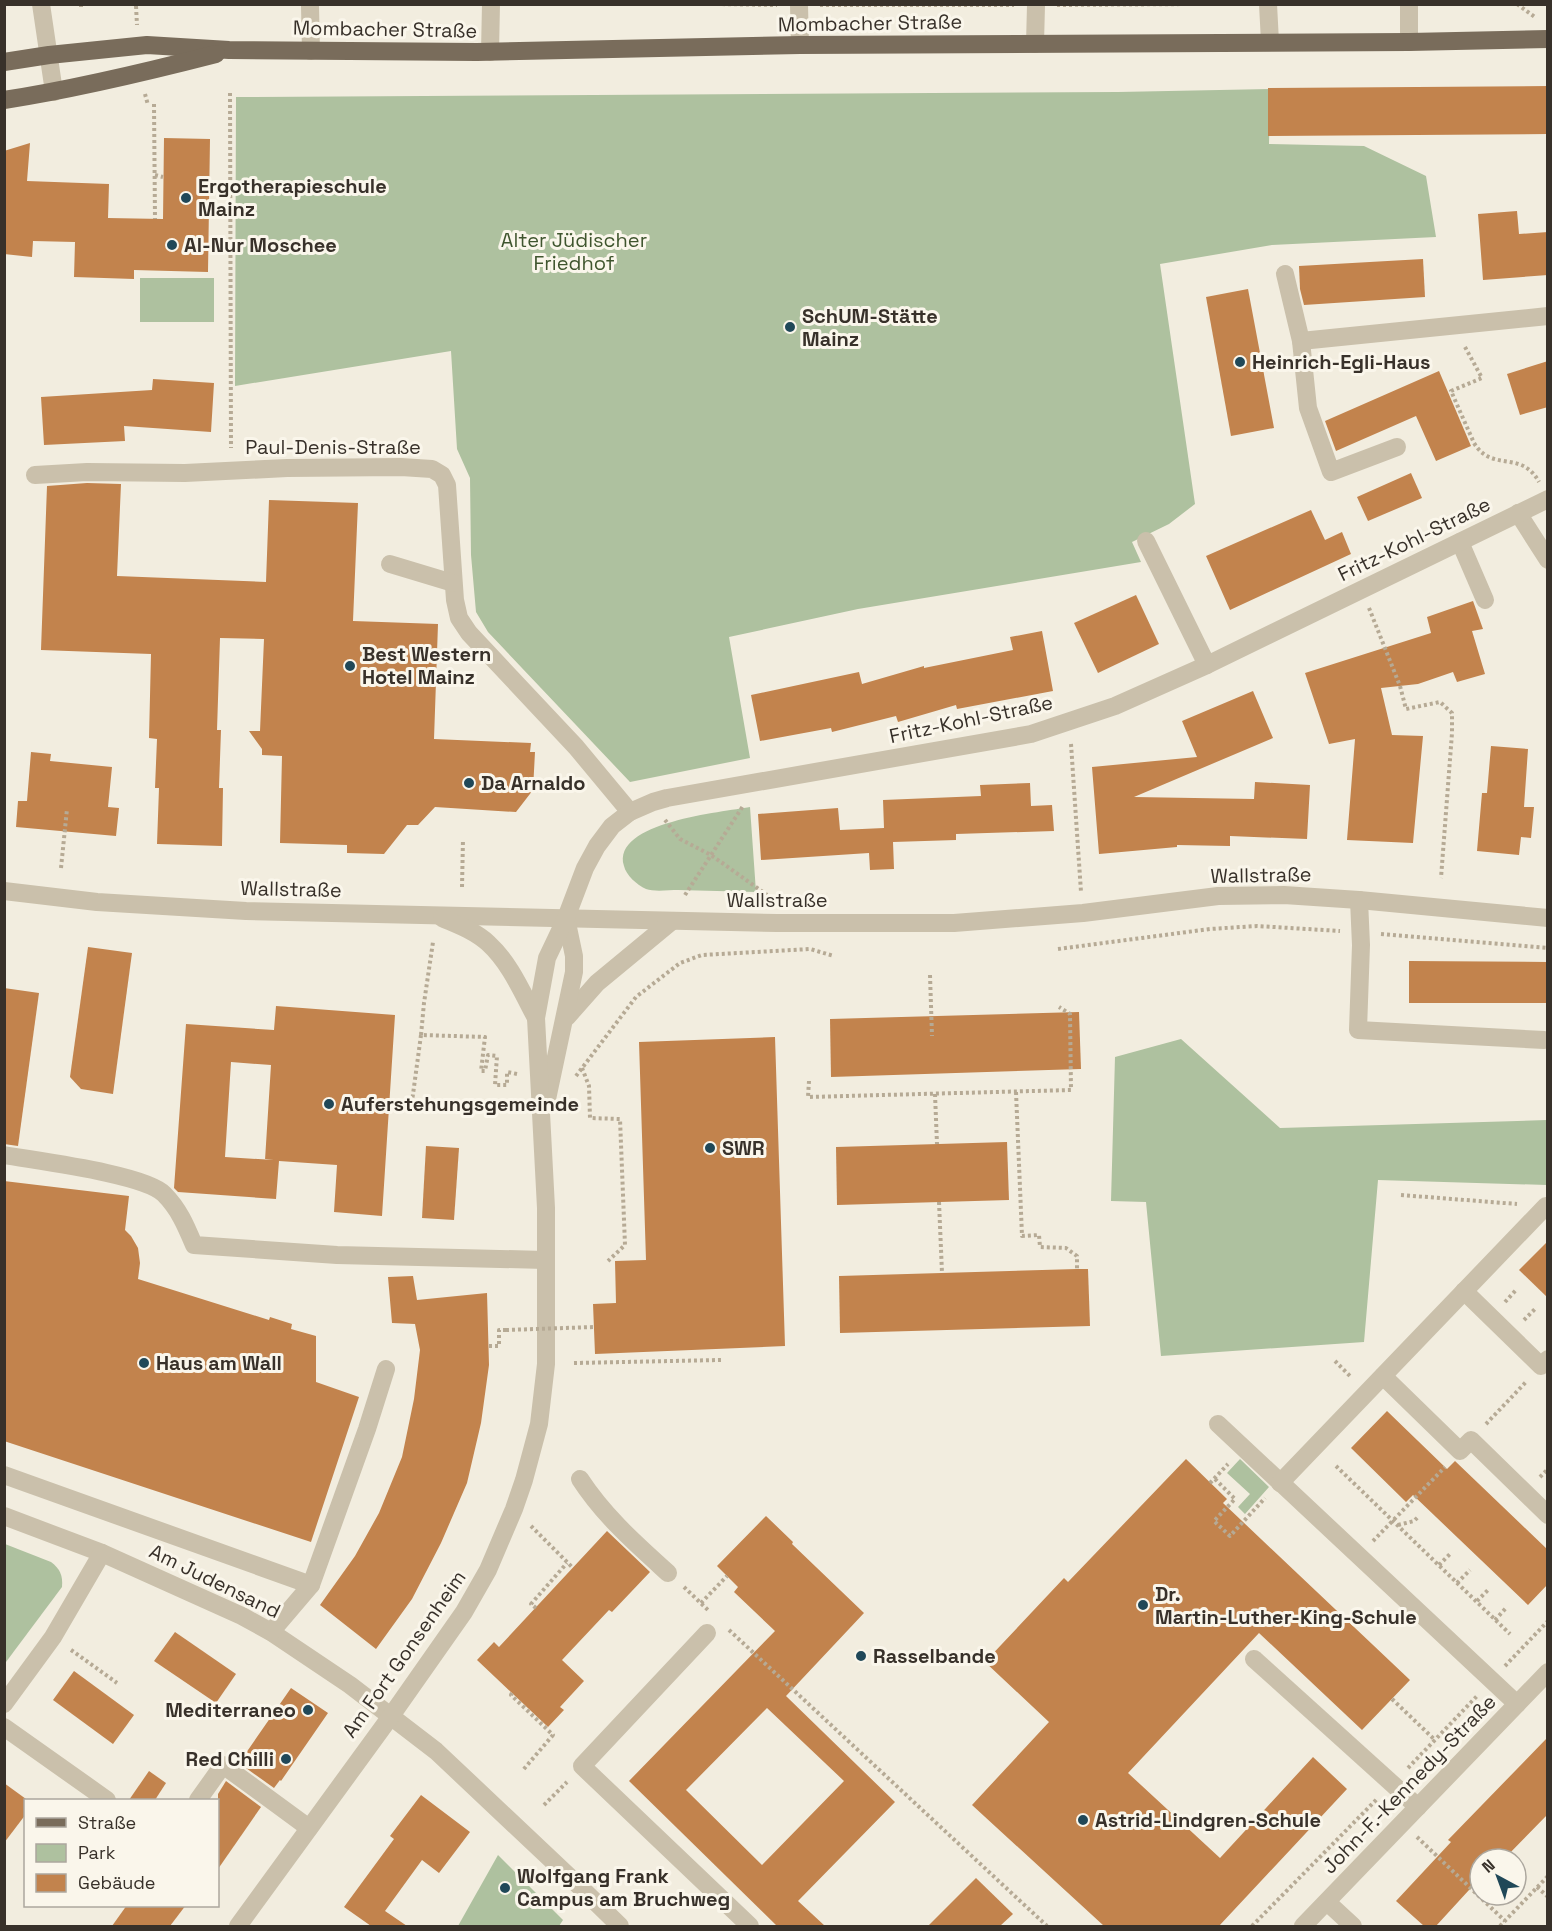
<svg xmlns="http://www.w3.org/2000/svg" width="1552" height="1931" font-family="'Space Grotesk',sans-serif">
  <rect width="100%" height="100%" fill="#f2eddf"/>
  <!-- green -->
  <g fill="#aec19f">
    <polygon points="1270,89 1269,144 1364,146 1426,176 1436,237 1272,245 1160,264 1195,504 1169,524 1132,542 1141,562 858,609 729,637 750,758 630,782 488,632 476,612 471,555 470,478 457,449 451,351 235,386 236,97 1118,92"/>
    <rect x="140" y="278" width="74" height="44"/>
    <path d="M750,807L756,892C730,891 704,891 678,890C669,890 654,892 646,889C637,885 626,875 624,866C611,822 723,812 750,807Z"/>
    <polygon points="1181,1039 1280,1128 1547,1120 1547,1185 1378,1180 1364,1342 1161,1356 1146,1202 1111,1201 1115,1057"/>
    <polygon points="1240,1459 1269,1487 1245,1514 1238,1507 1250,1494 1227,1473"/>
    <path d="M5,1544L51,1562C60,1569 63,1575 62,1587L6,1662L4,1661Z"/>
    <polygon points="498,1855 563,1920 559,1926 458,1926"/>
  </g>
  <!-- building -->
  <g fill="#c2834d" fill-rule="evenodd">
    <polygon points="1548,86 1548,134 1268,136 1268,88"/>
    <polygon points="164,138 210,139 208,272 134,270 134,279 74,277 75,242 33,241 32,257 4,254 4,151 30,143 27,181 109,184 108,218 163,219"/>
    <polygon points="1517,211 1519,234 1548,232 1548,275 1483,280 1478,214"/>
    <polygon points="1423,259 1425,297 1304,305 1300,289 1299,266"/>
    <polygon points="1248,289 1274,428 1231,436 1206,297"/>
    <polygon points="1548,361 1548,407 1520,415 1507,374"/>
    <polygon points="1439,371 1471,446 1436,461 1416,416 1336,451 1325,421"/>
    <polygon points="153,379 214,383 211,432 124,426 125,441 44,445 41,397 152,390"/>
    <polygon points="1411,473 1422,498 1368,521 1357,497"/>
    <polygon points="87,483 121,484 117,576 266,582 269,500 358,503 353,621 438,624 434,739 531,743 530,752 535,752 533,790 516,812 435,807 418,825 407,825 384,854 347,853 347,845 280,843 282,756 262,755 262,749 249,731 260,731 264,639 220,638 217,730 221,730 219,788 223,788 222,846 157,844 159,788 155,788 157,739 149,738 151,654 41,650 47,486"/>
    <polygon points="1311,510 1325,540 1342,532 1351,554 1230,610 1206,556"/>
    <polygon points="1136,595 1159,644 1098,673 1074,623"/>
    <polygon points="1473,601 1483,629 1472,631 1485,674 1457,682 1453,672 1418,684 1381,688 1392,735 1423,736 1413,843 1347,840 1355,739 1329,744 1305,673 1431,633 1427,617"/>
    <polygon points="1042,631 1053,691 957,709 956,705 898,722 896,716 832,732 831,728 760,741 751,695 859,672 862,684 924,666 924,668 1013,650 1010,637"/>
    <polygon points="1253,691 1273,738 1134,797 1254,799 1255,782 1310,785 1307,839 1230,836 1230,846 1177,845 1177,847 1099,854 1092,767 1197,757 1182,721"/>
    <polygon points="1491,746 1528,749 1524,807 1534,807 1531,838 1521,837 1519,855 1477,851 1482,793 1487,793"/>
    <polygon points="31,752 51,754 50,761 112,767 108,807 119,808 116,836 16,827 18,801 27,801"/>
    <polygon points="1030,783 1031,806 1052,805 1054,831 956,834 956,840 893,842 894,869 870,870 869,853 761,860 758,814 838,808 840,830 884,828 883,800 981,796 980,785"/>
    <polygon points="88,947 132,953 113,1094 81,1089 70,1077"/>
    <polygon points="1409,961 1548,962 1548,1003 1409,1003"/>
    <polygon points="4,988 39,993 18,1146 4,1144"/>
    <path d="M276,1006L395,1015L382,1216L334,1212L337,1165L279,1161L276,1199L178,1192L174,1188L186,1024L274,1030ZM231,1062L271,1065L265,1160H274L225,1157Z"/>
    <polygon points="1079,1012 1081,1069 831,1077 830,1019"/>
    <polygon points="775,1037 785,1346 595,1354 593,1304 616,1303 615,1261 646,1260 639,1042"/>
    <polygon points="1007,1142 1009,1200 837,1205 836,1147"/>
    <polygon points="426,1146 459,1148 454,1220 422,1218"/>
    <polygon points="4,1181 129,1196 125,1230 131,1236 138,1248 140,1263 138,1279 269,1320 270,1317 292,1324 291,1329 316,1336 316,1382 359,1397 311,1542 4,1441"/>
    <polygon points="1548,1241 1548,1298 1519,1270"/>
    <polygon points="1077,1269 1088,1269 1090,1326 840,1333 839,1276"/>
    <polygon points="413,1276 417,1300 487,1293 489,1365 481,1423 467,1483 441,1543 412,1599 376,1649 320,1605 355,1556 379,1513 402,1457 414,1399 420,1350 415,1324 392,1323 388,1277"/>
    <polygon points="1387,1411 1447,1469 1455,1461 1548,1550 1548,1584 1528,1605 1413,1495 1406,1502 1351,1448"/>
    <polygon points="1186,1459 1227,1499 1223,1503 1410,1680 1362,1730 1259,1633 1128,1773 1220,1858 1313,1757 1347,1789 1219,1926 1104,1926 972,1805 1049,1722 985,1662 1064,1578 1068,1582"/>
    <path d="M766,1516L793,1542L792,1544L864,1613L786,1696L895,1802L798,1901L825,1926H777L629,1781L775,1631L734,1592L738,1587L717,1566ZM767,1708L844,1781L762,1865L686,1790Z"/>
    <polygon points="607,1531 650,1572 612,1612 609,1610 562,1660 584,1681 560,1707 564,1710 548,1727 477,1660 494,1642 499,1647"/>
    <polygon points="175,1632 236,1674 216,1703 154,1661"/>
    <polygon points="74,1671 134,1715 113,1744 53,1700"/>
    <polygon points="291,1688 328,1713 281,1781 280,1780 274,1788 239,1763"/>
    <polygon points="1548,1737 1548,1814 1504,1859 1480,1859 1480,1878 1436,1926 1424,1926 1396,1901 1451,1842 1448,1840"/>
    <polygon points="149,1771 166,1783 155,1800 129,1800"/>
    <polygon points="226,1781 261,1807 218,1869 218,1794"/>
    <polygon points="4,1783 26,1799 26,1814 4,1843"/>
    <polygon points="421,1795 470,1832 439,1873 422,1860 385,1911 407,1926 371,1926 344,1907 394,1839 390,1836"/>
    <polygon points="976,1878 1013,1914 1000,1926 928,1926"/>
    <polygon points="127,1905 186,1905 170,1926 112,1926"/>
  </g>
  <g fill="none" stroke-linecap="round" stroke-linejoin="round">
    <!-- path -->
    <g stroke="#b6aa95" stroke-width="4" stroke-dasharray="3 3" stroke-linecap="butt">
      <polyline points="81,4 81,8"/>
      <polyline points="716,4 777,5"/>
      <polyline points="1517,4 1535,17"/>
      <polyline points="820,5 1014,5"/>
      <polyline points="1057,5 1197,4"/>
      <polyline points="136,6 137,25"/>
      <polyline points="230,93 231,448"/>
      <polyline points="145,94 148,105"/>
      <polyline points="154,104 155,219"/>
      <polyline points="155,175 163,177"/>
      <path d="M1465,347L1482,378L1451,391L1474,443C1492,473 1521,449 1539,482"/>
      <polyline points="1369,608 1400,686 1406,709 1440,702 1452,713 1452,733 1441,878"/>
      <polyline points="1071,744 1081,892"/>
      <polyline points="665,820 680,839 711,855 767,895"/>
      <polyline points="61,868 67,809"/>
      <polyline points="462,887 463,839"/>
      <polyline points="685,895 743,806"/>
      <polyline points="1381,934 1548,948"/>
      <polyline points="1058,949 1210,929 1257,926 1340,931"/>
      <polyline points="930,975 932,1036"/>
      <polyline points="421,1035 424,1003 433,942"/>
      <polyline points="582,1068 589,1086 590,1118 620,1119 625,1245 608,1261"/>
      <polyline points="517,1074 507,1072 507,1085 495,1085 497,1056 488,1055 485,1071 481,1071 485,1037 421,1035 411,1109 428,1111 519,1110"/>
      <polyline points="576,1076 636,997 680,963 702,955 810,949 834,956"/>
      <polyline points="809,1081 808,1097 1071,1090 1070,1014 1059,1007"/>
      <polyline points="1016,1092 1022,1236 1039,1235 1040,1247 1066,1248 1077,1256 1077,1269"/>
      <polyline points="935,1094 937,1144"/>
      <polyline points="1401,1195 1517,1204"/>
      <polyline points="939,1202 942,1273"/>
      <polyline points="1505,1302 1517,1289"/>
      <polyline points="1524,1320 1536,1308"/>
      <polyline points="489,1346 499,1346 499,1330 506,1330"/>
      <polyline points="1335,1361 1351,1377"/>
      <polyline points="574,1363 721,1360"/>
      <polyline points="1486,1424 1526,1382"/>
      <polyline points="1336,1466 1510,1634"/>
      <polyline points="1540,1477 1548,1469"/>
      <polyline points="1215,1479 1235,1499 1214,1521 1230,1536 1265,1498"/>
      <polyline points="1210,1483 1228,1464"/>
      <polyline points="1398,1525 1414,1521 1418,1517"/>
      <polyline points="531,1526 573,1568"/>
      <polyline points="1373,1541 1445,1467"/>
      <polyline points="1439,1565 1451,1553"/>
      <polyline points="1457,1583 1470,1570"/>
      <polyline points="684,1587 709,1611"/>
      <polyline points="1477,1601 1489,1589"/>
      <polyline points="701,1603 727,1576"/>
      <polyline points="536,1608 531,1604 567,1563"/>
      <polyline points="1495,1620 1507,1607"/>
      <polyline points="729,1630 1047,1926"/>
      <polyline points="71,1650 117,1683"/>
      <polyline points="1505,1666 1548,1621"/>
      <polyline points="512,1693 511,1695 553,1735 523,1770"/>
      <polyline points="1392,1699 1435,1740"/>
      <polyline points="1408,1768 1478,1695"/>
      <polyline points="544,1805 567,1782"/>
      <polyline points="1417,1837 1505,1921"/>
      <polyline points="1537,1887 1548,1897"/>
      <polyline points="1252,1926 1377,1799"/>
      <polyline points="1500,1926 1548,1876"/>
    </g>
    <!-- minor -->
    <g stroke="#cac0ab" stroke-width="18">
      <polyline points="41,4 54,92"/>
      <polyline points="1268,4 1270,42"/>
      <polyline points="1409,4 1409,42"/>
      <polyline points="799,5 800,45"/>
      <polyline points="310,6 311,51"/>
      <polyline points="1035,44 1036,5"/>
      <polyline points="490,52 491,4"/>
      <polyline points="1285,274 1301,341 1308,408 1331,472 1397,447"/>
      <polyline points="1301,341 1548,316"/>
      <polyline points="35,475 87,472 185,473 287,468 401,467 432,469 442,475 447,485 455,600 459,618 469,633 576,747 630,812"/>
      <polyline points="1518,513 1548,560"/>
      <polyline points="1146,541 1207,665"/>
      <polyline points="1460,542 1485,600"/>
      <polyline points="390,564 453,583"/>
      <polyline points="4,891 97,902 246,911 777,923 954,923 1083,913 1218,896 1284,895 1359,900 1548,918"/>
      <polyline points="1359,900 1361,945 1358,1030 1544,1040"/>
      <path d="M442,918C458,925 475,931 488,943C510,963 522,992 536,1018"/>
      <polyline points="567,1017 597,983 672,921"/>
      <polyline points="546,1104 574,972 574,956 566,918"/>
      <path d="M4,1155C37,1161 144,1174 164,1194C179,1209 186,1226 194,1245L337,1255L545,1260"/>
      <polyline points="1464,1291 1541,1366 1548,1359"/>
      <polyline points="1383,1376 1460,1451 1471,1440 1548,1515"/>
      <polyline points="1218,1424 1517,1704"/>
      <polyline points="4,1475 311,1585"/>
      <path d="M580,1479C604,1516 636,1544 668,1573"/>
      <polyline points="1280,1483 1546,1206"/>
      <polyline points="4,1516 102,1553 242,1616 271,1632 350,1685 436,1751 576,1883 620,1926"/>
      <polyline points="271,1632 311,1585 367,1429 386,1369"/>
      <polyline points="707,1633 582,1766 750,1926"/>
      <polyline points="1254,1659 1418,1807"/>
      <polyline points="4,1704 53,1637 102,1553"/>
      <polyline points="4,1727 107,1800"/>
      <polyline points="198,1800 223,1765 309,1828"/>
      <polyline points="1327,1902 1353,1926"/>
      <polyline points="238,1926 391,1716 464,1612 488,1570 514,1509 524,1480 539,1424 546,1364 546,1208 536,1018 547,958 566,918 585,868 597,846 612,826 630,812 653,802 667,798 1031,734 1115,706 1207,665 1548,499"/>
      <polyline points="1303,1926 1548,1672"/>
    </g>
    <!-- major -->
    <g stroke="#796c5b" stroke-width="18">
      <polyline points="4,62 49,55 147,45 229,50 477,52 800,45 1409,42 1548,39"/>
      <path d="M4,100C76,89 146,72 216,54"/>
    </g>
    <!-- path-bridge -->
    <polyline stroke="#b6aa95" stroke-width="4" stroke-dasharray="3 3" stroke-linecap="butt" points="506,1330 594,1327"/>
  </g>
  <!-- markers -->
  <g fill="#204858" stroke="#faf6eb" stroke-width="2">
    <circle cx="186" cy="198" r="6"/>
    <circle cx="172" cy="245" r="6"/>
    <circle cx="790" cy="327" r="6"/>
    <circle cx="1240" cy="362" r="6"/>
    <circle cx="350" cy="666" r="6"/>
    <circle cx="469" cy="783" r="6"/>
    <circle cx="329" cy="1104" r="6"/>
    <circle cx="710" cy="1148" r="6"/>
    <circle cx="144" cy="1363" r="6"/>
    <circle cx="1143" cy="1605" r="6"/>
    <circle cx="861" cy="1656" r="6"/>
    <circle cx="308" cy="1710" r="6"/>
    <circle cx="286" cy="1759" r="6"/>
    <circle cx="1083" cy="1820" r="6"/>
    <circle cx="505" cy="1888" r="6"/>
  </g>
  <g text-anchor="middle" dominant-baseline="central" stroke-width="6" stroke-linejoin="round" paint-order="stroke">
    <!-- street labels -->
    <g font-size="20" fill="#38312a" stroke="#faf6eb">
      <text transform="translate(870 23) rotate(-1)">Mombacher Straße</text>
      <text transform="translate(385 29) rotate(1)">Mombacher Straße</text>
      <text x="333" y="447">Paul-Denis-Straße</text>
      <text transform="translate(1414 539) rotate(-26)">Fritz-Kohl-Straße</text>
      <text transform="translate(971 719) rotate(-12)">Fritz-Kohl-Straße</text>
      <text transform="translate(1261 875) rotate(-1)">Wallstraße</text>
      <text transform="translate(291 889) rotate(1)">Wallstraße</text>
      <text x="777" y="900">Wallstraße</text>
      <text transform="translate(215 1581) rotate(26)">Am Judensand</text>
      <text transform="translate(404 1654) rotate(-55)">Am Fort Gonsenheim</text>
      <text transform="translate(1409 1784) rotate(-46)">John-F.-Kennedy-Straße</text>
    </g>
    <!-- poi labels -->
    <g font-size="20" font-weight="bold" fill="#38312a" stroke="#faf6eb" text-anchor="start">
      <text x="198" y="186">Ergotherapieschule<tspan x="198" dy="23">Mainz</tspan></text>
      <text x="184" y="245">Al-Nur Moschee</text>
      <text x="802" y="316">SchUM-Stätte<tspan x="802" dy="23">Mainz</tspan></text>
      <text x="1252" y="362">Heinrich-Egli-Haus</text>
      <text x="362" y="654">Best Western<tspan x="362" dy="23">Hotel Mainz</tspan></text>
      <text x="481" y="783">Da Arnaldo</text>
      <text x="341" y="1104">Auferstehungsgemeinde</text>
      <text x="722" y="1148">SWR</text>
      <text x="156" y="1363">Haus am Wall</text>
      <text x="1155" y="1594">Dr.<tspan x="1155" dy="23">Martin-Luther-King-Schule</tspan></text>
      <text x="873" y="1656">Rasselbande</text>
      <text x="296" y="1710" text-anchor="end">Mediterraneo</text>
      <text x="274" y="1759" text-anchor="end">Red Chilli</text>
      <text x="1095" y="1820">Astrid-Lindgren-Schule</text>
      <text x="517" y="1876">Wolfgang Frank<tspan x="517" dy="23">Campus am Bruchweg</tspan></text>
    </g>
    <!-- park labels -->
    <g font-size="20" fill="#3f552e" stroke="#faf6eb">
      <text x="574" y="240">Alter Jüdischer<tspan x="574" dy="23">Friedhof</tspan></text>
    </g>
  </g>
  <!-- border -->
  <rect width="1552" height="1931" fill="none" stroke="#38312a" stroke-width="12"/>
  <!-- legend -->
  <rect x="24" y="1799" width="195" height="108" fill="#faf6eb" stroke="#aca79e" stroke-width="1.5"/>
  <rect x="36" y="1818" width="30" height="9" fill="#796c5b" stroke="#aca79e" stroke-width="1.5"/>
  <text x="78" y="1829" font-size="18" fill="#38312a">Straße</text>
  <rect x="36" y="1844" width="30" height="18" fill="#aec19f" stroke="#aca79e" stroke-width="1.5"/>
  <text x="78" y="1859" font-size="18" fill="#38312a">Park</text>
  <rect x="36" y="1874" width="30" height="18" fill="#c2834d" stroke="#aca79e" stroke-width="1.5"/>
  <text x="78" y="1889" font-size="18" fill="#38312a">Gebäude</text>
  <!-- north arrow -->
  <g transform="translate(1498 1877) rotate(319)"><circle r="28" fill="#faf6eb" stroke="#aca79e" stroke-width="1.5"/>
  <path d="M0-4.5L10 22L0 15L-10 22Z" fill="#204858"/>
  <text y="-9" font-size="16" font-weight="bold" text-anchor="middle" fill="#38312a">N</text>
  </g>
</svg>
